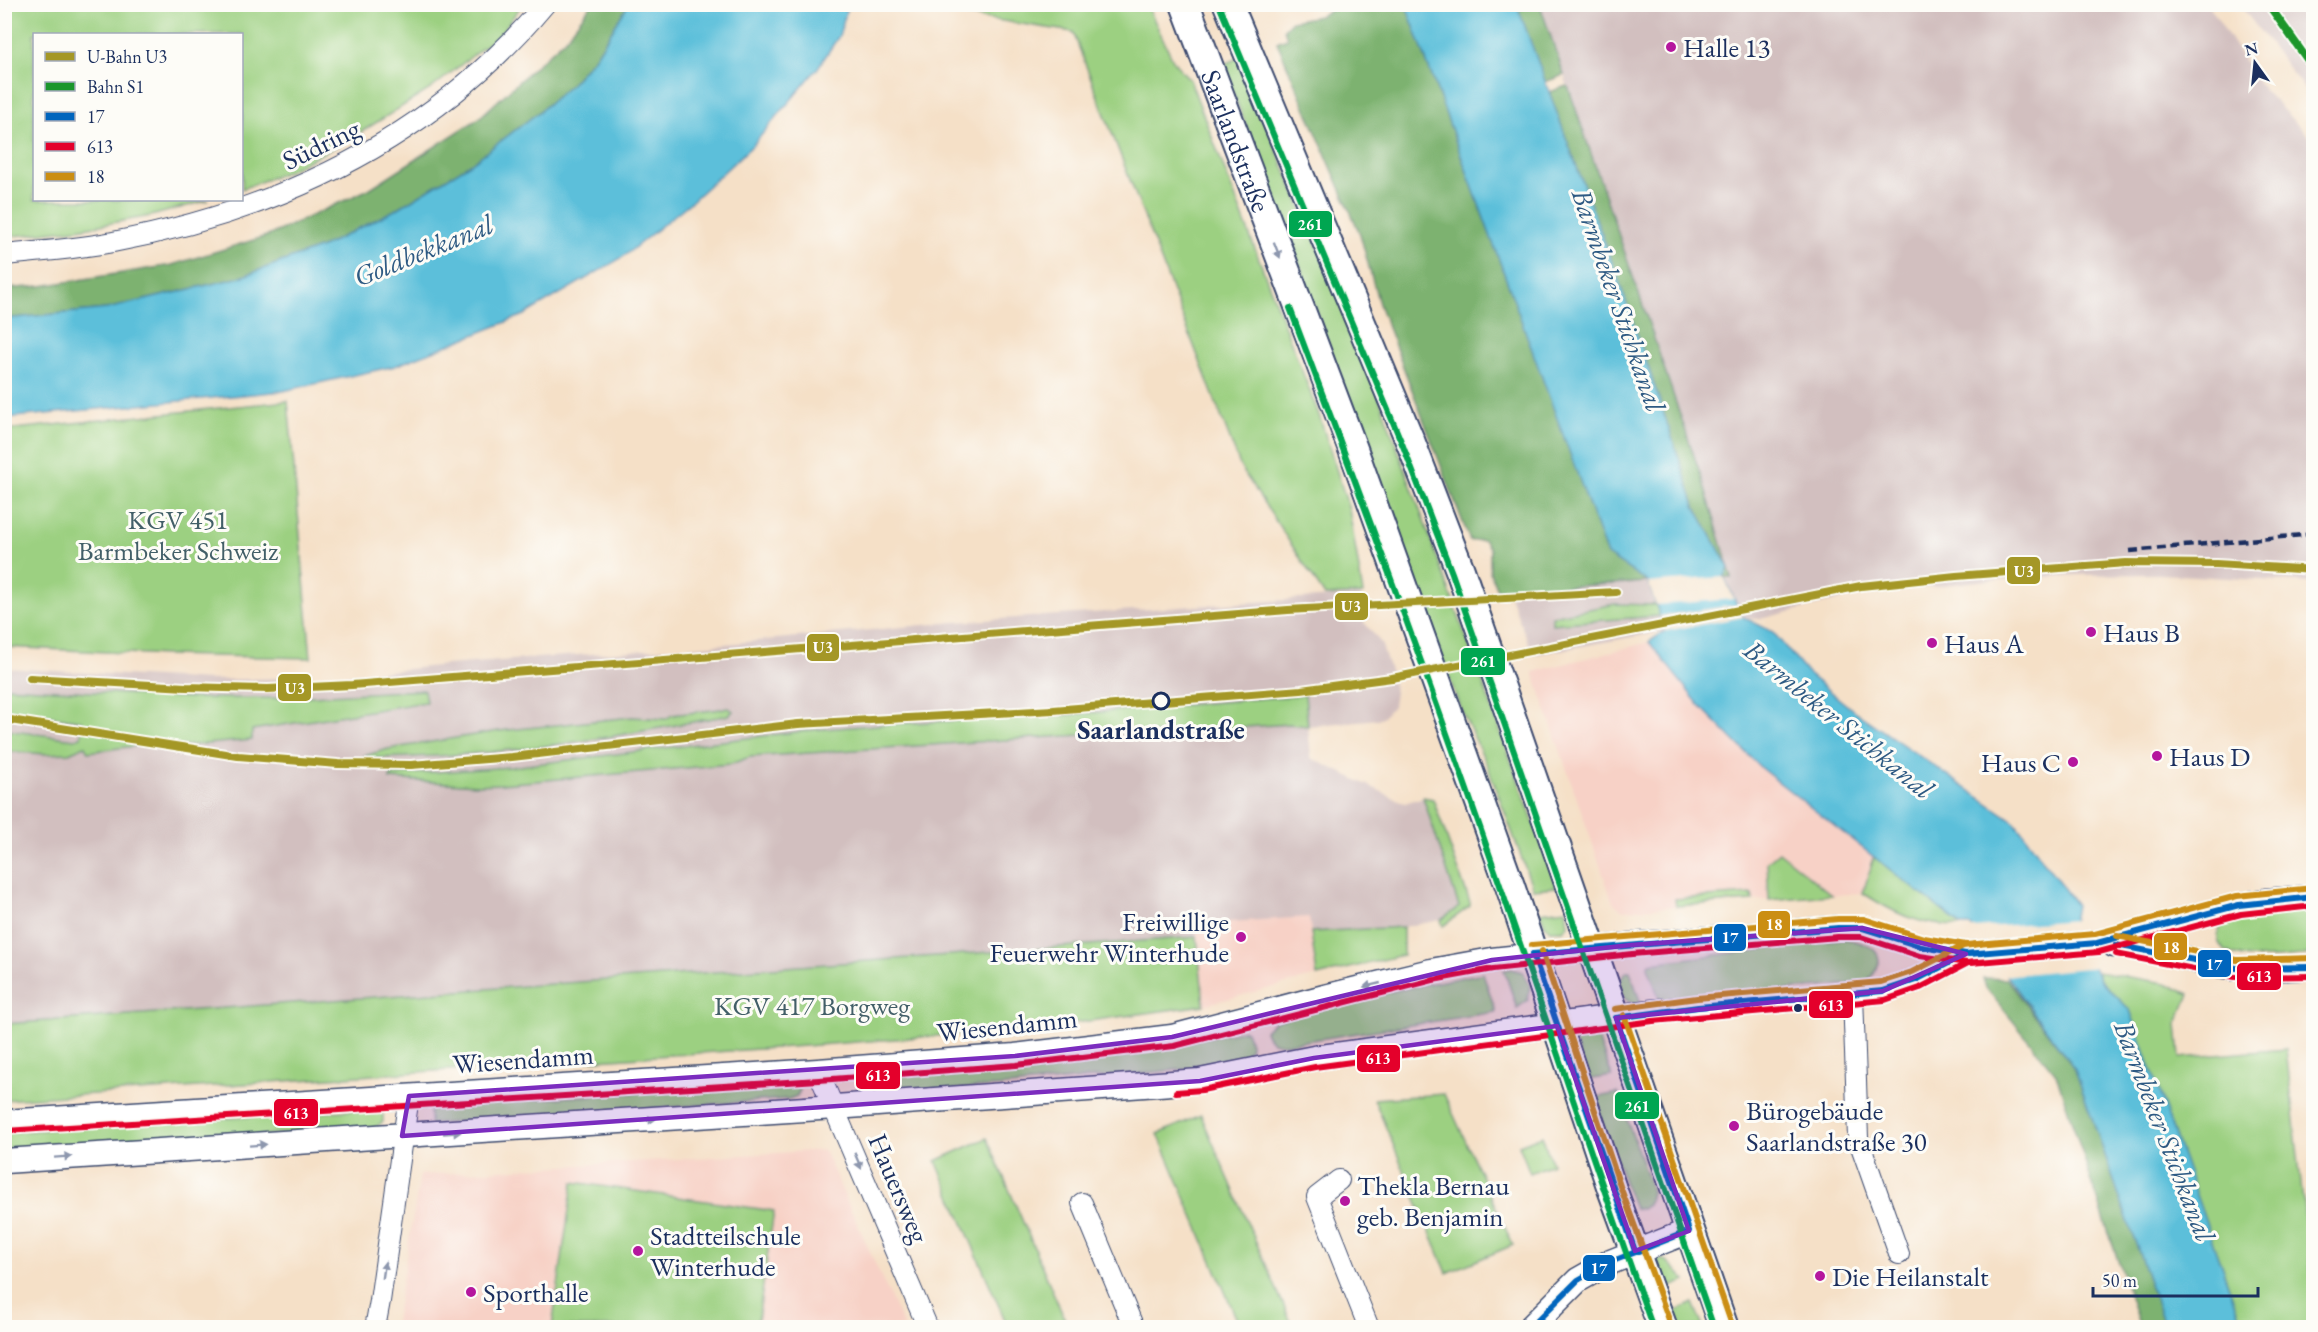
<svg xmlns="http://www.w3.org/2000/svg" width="2318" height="1332" font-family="'EB Garamond',serif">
  <rect width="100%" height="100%" fill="#fdfcf7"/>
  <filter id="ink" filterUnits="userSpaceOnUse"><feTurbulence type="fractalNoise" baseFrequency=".0167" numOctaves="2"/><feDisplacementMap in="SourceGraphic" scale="12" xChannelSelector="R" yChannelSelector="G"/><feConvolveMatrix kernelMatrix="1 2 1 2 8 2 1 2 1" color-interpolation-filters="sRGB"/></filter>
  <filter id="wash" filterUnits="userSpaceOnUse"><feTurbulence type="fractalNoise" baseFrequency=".008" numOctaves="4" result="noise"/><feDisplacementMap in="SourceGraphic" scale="24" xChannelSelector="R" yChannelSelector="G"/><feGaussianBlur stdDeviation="1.35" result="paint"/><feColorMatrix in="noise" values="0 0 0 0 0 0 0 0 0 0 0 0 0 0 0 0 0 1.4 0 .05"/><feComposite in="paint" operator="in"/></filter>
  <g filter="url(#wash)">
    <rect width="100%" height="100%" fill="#f5e0c7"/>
    <!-- built -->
    <g fill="#f7d1c6">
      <polygon points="1649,642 1700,706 1762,769 1874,857 1863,893 1623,910 1613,903 1533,672"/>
      <polygon points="1310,916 1317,976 1204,1005 1195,924"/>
      <polygon points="824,1150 904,1327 394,1328 420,1175"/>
    </g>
    <!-- industrial -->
    <g fill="#d2bfbf">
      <polygon points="1540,5 2209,5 2261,87 2313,141 2313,583 2159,574 2078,575 1979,581 1860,595 1760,619 1743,617 1724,577 1732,577 1705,488"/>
      <polygon points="2240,5 2313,5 2313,101 2305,90"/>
      <polygon points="1648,582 1665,631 1533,655 1507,589"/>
      <polygon points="1361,595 1363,621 1381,643 1391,673 1395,692 1393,706 1384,716 1378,719 1308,726 1311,758 1405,803 1423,797 1459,907 1441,920 1403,927 1311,932 1309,917 1196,924 1197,937 5,1024 5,668 209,680 334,677 446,665 725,644 955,622"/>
    </g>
    <!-- green -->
    <g fill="#9cd081" stroke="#5c8070" stroke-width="1.5">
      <polygon points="4,5 5,4 522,5 501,33 432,88 345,142 286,172 242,189 242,34 34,34 34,200 209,200 151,216 78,229 5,237"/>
      <polygon points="899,5 1147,5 1174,62 1190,80 1319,415 1349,509 1363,594 1325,596 1241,468 1073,32"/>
      <polygon points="1238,58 1366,362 1557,887 1533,889 1488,767 1459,705 1281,213 1222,65"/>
      <polygon points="288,401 311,658 166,655 5,647 5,430"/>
      <polygon points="1615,604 1656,605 1660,616 1552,624 1552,616"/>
      <polygon points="5,687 194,698 273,698 424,690 426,702 252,730 252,740 160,748 151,744 88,752 85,746 69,753 45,754 5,751 5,730 75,739 81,737 83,721 5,710"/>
      <polygon points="1305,695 1308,726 1289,724 1142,734 1141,731 750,757 731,764 501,784 476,785 390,779 391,775 511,767 811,730 888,724 1053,716"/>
      <path d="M729,708L733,711L729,715C607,739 493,758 369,758L364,756L388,749L499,731L632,717L666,719L672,715Z"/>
      <polygon points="1423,797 1433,799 1470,903 1470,906 1443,926 1441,920 1459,907"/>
      <polygon points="1779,852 1832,895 1769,900 1767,862"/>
      <path d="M1874,857L1962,926C1920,926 1897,915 1863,893Z"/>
      <polygon points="1752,894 1753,901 1676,906 1675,899"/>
      <path d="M2313,906V955C2294,956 2217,969 2218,936C2218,926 2227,920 2235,917C2251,910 2294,909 2313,906Z"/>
      <polygon points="1566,909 1568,925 1563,930 1550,930 1545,925 1540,912"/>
      <polygon points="1403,927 1403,955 1317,976 1311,932"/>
      <polygon points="1197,937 1204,1005 1038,1028 805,1046 5,1100 5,1024"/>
      <path d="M1845,939C1875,944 1893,957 1865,983L1660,1001L1648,967L1650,963L1757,950L1799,941Z"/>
      <polygon points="1511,969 1523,972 1530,986 1528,1000 1517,1008 1504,970"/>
      <path d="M1627,971H1630L1641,1004C1625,1005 1619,994 1620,979Z"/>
      <polygon points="2097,972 2165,983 2189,994 2177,1024 2180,1058 2286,1049 2313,1291 2313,1327 2243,1327 2130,1011 2100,980"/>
      <path d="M1483,973L1496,1012L1286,1044C1275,1044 1269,1042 1265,1031L1275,1021L1373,995Z"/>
      <polygon points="1246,1030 1251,1047 1242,1059 1218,1066 1010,1086 859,1095 859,1078 1103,1056"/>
      <polygon points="1587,1032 1597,1036 1612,1076 1587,1080 1575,1042 1579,1036"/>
      <polygon points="796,1082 800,1090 797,1096 789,1099 430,1124 430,1106"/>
      <polygon points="1618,1093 1649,1183 1651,1192 1648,1205 1642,1209 1634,1208 1593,1098"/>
      <polygon points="1444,1094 1513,1245 1447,1273 1374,1099"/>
      <polygon points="372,1109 383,1114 383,1122 374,1128 10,1151 5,1145 9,1132"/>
      <polygon points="1201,1115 1203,1120 1293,1327 1240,1327 1158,1134"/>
      <polygon points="1542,1136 1552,1164 1530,1173 1519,1145"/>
      <polygon points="987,1138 1068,1327 1008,1327 936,1161"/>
      <polygon points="573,1182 774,1211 757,1327 552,1327"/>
      <polygon points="1656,1258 1667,1261 1686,1281 1660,1291 1652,1263"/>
      <polygon points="1693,1303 1703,1327 1675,1327 1670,1314"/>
    </g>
    <!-- forest -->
    <g fill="#7db26f" stroke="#4c7066" stroke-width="1.5">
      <polygon points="591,5 628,5 596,56 571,84 539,112 472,163 397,209 324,246 241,277 107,309 5,319 5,289 41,286 172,265 270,235 369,189 478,119 566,38"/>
      <polygon points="1338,5 1406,5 1607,554 1648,582 1497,590 1490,572 1490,549 1484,540 1470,541 1379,304 1360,234 1277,42 1287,38 1284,29 1292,21 1319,16 1338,7"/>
      <polygon points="1517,5 1540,5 1564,75 1545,82"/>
      <polygon points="1568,86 1705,488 1732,578 1724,577 1729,568 1695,506 1619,281 1549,92"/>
      <polygon points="1983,978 2007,979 2075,1069 2165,1327 2140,1327 2056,1074 1986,988"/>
    </g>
    <!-- water -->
    <g fill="#5bbfda" stroke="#3b779c" stroke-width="1.5">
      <polygon points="628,5 848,5 839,36 817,69 753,145 692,201 623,257 524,315 395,366 283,391 5,418 5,319 107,309 241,277 324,246 397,209 472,163 539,112 571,84 596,56"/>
      <polygon points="1406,5 1517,5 1619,281 1695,506 1729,568 1724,577 1743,617 1773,632 1807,673 1854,711 2015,822 2076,905 2073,922 2100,980 2130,1010 2243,1327 2165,1327 2075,1069 1971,926 1962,926 1762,769 1700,706 1649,642 1665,631 1648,582 1607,555"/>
    </g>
    <!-- pier -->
    <g fill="#f5e0c7">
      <polygon points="1724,577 1734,599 1656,605 1648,583"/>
      <polygon points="1737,605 1743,617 1665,631 1660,616"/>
      <polygon points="2076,920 2098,967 2002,976 1969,929 1962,929"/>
    </g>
  </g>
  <g filter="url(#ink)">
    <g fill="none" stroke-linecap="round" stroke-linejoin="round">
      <defs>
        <g id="minor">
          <path d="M4,255C41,251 77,249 113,242C282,210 433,138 545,4"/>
          <polyline points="1853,995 1858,1138 1899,1254"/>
          <polyline points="818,1071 928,1328"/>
          <polyline points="1339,1180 1317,1197 1369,1328"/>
          <polyline points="1082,1203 1134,1328"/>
          <polyline points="375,1328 380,1301 409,1096"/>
        </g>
        <g id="tertiary">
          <path d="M2114,945C2152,948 2187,960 2224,967C2254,972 2284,968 2314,967"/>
          <polyline points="4,1122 818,1071 1015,1056 1172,1037 1324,997 1431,971 1492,960 1631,945 1838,928 1862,928 1922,947 1966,954 2097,943 2239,905 2265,901 2314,897"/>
          <polyline points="4,1161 835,1107 1200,1081 1314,1058 1652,1012 1883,991 1916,980 1966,954"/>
          <polyline points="1530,1328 1578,1280 1608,1263 1689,1231"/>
        </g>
        <g id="secondary">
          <path id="s1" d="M1185,4L1353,449L1510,886L1612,1189L1663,1328"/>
          <polyline points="1228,4 1411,443 1460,570 1724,1328"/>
        </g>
      </defs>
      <!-- minor casing -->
      <use href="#minor" stroke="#3c4a6e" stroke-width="22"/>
      <!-- tertiary casing -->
      <use href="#tertiary" stroke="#3c4a6e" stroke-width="27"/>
      <!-- secondary casing -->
      <use href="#secondary" stroke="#3c4a6e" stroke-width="32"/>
      <!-- minor -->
      <use href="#minor" stroke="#fff" stroke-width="20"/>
      <!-- tertiary -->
      <use href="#tertiary" stroke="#fff" stroke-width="24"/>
      <!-- secondary -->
      <use href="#secondary" stroke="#fff" stroke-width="28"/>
      <!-- rail -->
      <polyline stroke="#1b2f5e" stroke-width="4.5" stroke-dasharray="9 4.5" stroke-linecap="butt" points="2130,551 2314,534"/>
      <defs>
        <g id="bus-1">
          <polyline points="2116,945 2236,968 2314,967"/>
          <polyline points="1533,954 1838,928 1862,928 1922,947 1966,954 2097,943 2239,905 2314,897"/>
          <polyline points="1533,954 1635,1251"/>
          <polyline points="1616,1018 1698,1007 1883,991 1916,980 1966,954 1981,953"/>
          <polyline points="1616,1018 1689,1231"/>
          <polyline points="1530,1328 1578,1280 1608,1263 1684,1233"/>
        </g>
        <g id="bus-2">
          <polyline points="2116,954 2235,977 2314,976"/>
          <polyline points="1176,1092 1202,1090 1315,1067 1653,1021 1885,1000 1920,988 1968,963 1983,962"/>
          <polyline points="5,1131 819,1080 1016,1065 1174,1046 1433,980 1493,969 1632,954 1838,937 1861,937 1920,956 1967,963 2099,952 2241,914 2314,906"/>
        </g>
        <g id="bus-3">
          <polyline points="2117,936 2237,960 2314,958"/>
          <polyline points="1532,945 1838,919 1864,919 1924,938 1966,945 2095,934 2237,896 2313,888"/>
          <polyline points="1542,951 1620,1186 1671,1325"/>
          <polyline points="1615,1009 1697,998 1881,982 1912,972 1963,946 1980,944"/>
          <polyline points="1624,1015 1732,1325"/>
        </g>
        <g id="bus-4">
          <polyline points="1220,7 1403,446 1452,573 1714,1328"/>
          <path d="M1290,308C1363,501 1435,695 1502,891C1552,1036 1600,1183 1653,1328"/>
        </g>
      </defs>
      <!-- bus-1 casing -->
      <use href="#bus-1" stroke="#fdfcf7" stroke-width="10"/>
      <!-- bus-2 casing -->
      <use href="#bus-2" stroke="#fdfcf7" stroke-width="10"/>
      <!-- bus-3 casing -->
      <use href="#bus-3" stroke="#fdfcf7" stroke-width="10"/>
      <!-- bus-4 casing -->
      <use href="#bus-4" stroke="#fdfcf7" stroke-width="10"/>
      <!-- bus-1 -->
      <use href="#bus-1" stroke="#0065bd" stroke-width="6"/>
      <!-- bus-2 -->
      <use href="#bus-2" stroke="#e4002b" stroke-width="6"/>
      <!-- bus-3 -->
      <use href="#bus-3" stroke="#cb8e13" stroke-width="6"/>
      <!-- bus-4 -->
      <use href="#bus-4" stroke="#00a651" stroke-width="6"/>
      <defs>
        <polyline id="rail-1" points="2268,4 2314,69"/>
      </defs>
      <!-- rail-1 casing -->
      <use href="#rail-1" stroke="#fdfcf7" stroke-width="12"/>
      <!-- rail-1 -->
      <use href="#rail-1" stroke="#1a962b" stroke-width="8"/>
      <defs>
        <g id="metro-1">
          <polyline points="30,678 186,687 268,689 352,685 1288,610 1616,592"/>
          <polyline points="4,719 238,756 338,764 411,765 512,757 798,724 1053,710 1301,690 1392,678 1861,586 1956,576 2126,563 2216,564 2314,570"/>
        </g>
      </defs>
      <!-- metro-1 casing -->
      <use href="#metro-1" stroke="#fdfcf7" stroke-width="12"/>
      <!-- metro-1 -->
      <use href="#metro-1" stroke="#a49726" stroke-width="8"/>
    </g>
    <!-- one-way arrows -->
    <defs><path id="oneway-solid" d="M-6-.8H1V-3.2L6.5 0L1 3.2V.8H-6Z" transform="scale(1.5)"/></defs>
    <g fill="#8d97ae">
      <use href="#oneway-solid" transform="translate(1277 250) rotate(69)"/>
      <use href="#oneway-solid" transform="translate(1372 985) rotate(167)"/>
      <use href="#oneway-solid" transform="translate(647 1120) rotate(-4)"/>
      <use href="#oneway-solid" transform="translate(452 1133) rotate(-4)"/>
      <use href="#oneway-solid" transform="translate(258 1145) rotate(-4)"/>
      <use href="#oneway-solid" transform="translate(63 1157) rotate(-4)"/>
      <use href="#oneway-solid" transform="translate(858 1161) rotate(67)"/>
      <use href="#oneway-solid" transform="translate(384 1270) rotate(-82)"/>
    </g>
  </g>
  <!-- marked area -->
  <path fill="#7b2cbf" fill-opacity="0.2" stroke="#7b2cbf" stroke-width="4.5" stroke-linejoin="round" d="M1862,928L1966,954L1883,991L1616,1018L1689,1231L1635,1251L1557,1026L1314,1058L1200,1081L402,1136L409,1096L1015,1056L1172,1037L1492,960L1631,945Z"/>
  <!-- markers -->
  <g fill="#b5179e" stroke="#fdfcf7" stroke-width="2">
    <circle cx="1671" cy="47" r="6"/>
    <circle cx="2091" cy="632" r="6"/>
    <circle cx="1932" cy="643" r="6"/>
    <circle cx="2157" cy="756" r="6"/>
    <circle cx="2073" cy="762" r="6"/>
    <circle cx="1241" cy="937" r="6"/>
    <circle cx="1734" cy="1126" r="6"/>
    <circle cx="1345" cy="1201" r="6"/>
    <circle cx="638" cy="1251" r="6"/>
    <circle cx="1820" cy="1276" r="6"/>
    <circle cx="471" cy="1292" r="6"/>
  </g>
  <circle fill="#fdfcf7" stroke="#1b2f5e" stroke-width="3" cx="1161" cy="701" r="8"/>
  <circle fill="#1b2f5e" stroke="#fdfcf7" stroke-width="2" cx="1798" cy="1008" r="5"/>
  <g text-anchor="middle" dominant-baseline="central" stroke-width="6" stroke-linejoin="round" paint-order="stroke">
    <!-- poi labels -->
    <g font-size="27" fill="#1b2f5e" stroke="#fdfcf7" text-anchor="start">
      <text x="1683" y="47">Halle 13</text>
      <text x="2103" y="632">Haus B</text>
      <text x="1944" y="643">Haus A</text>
      <text x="2169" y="756">Haus D</text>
      <text x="2061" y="762" text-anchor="end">Haus C</text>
      <text x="1229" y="921" text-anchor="end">Freiwillige<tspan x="1229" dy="31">Feuerwehr Winterhude</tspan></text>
      <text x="1746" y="1110">Bürogebäude<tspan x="1746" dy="31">Saarlandstraße 30</tspan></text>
      <text x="1357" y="1185">Thekla Bernau<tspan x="1357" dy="31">geb. Benjamin</tspan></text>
      <text x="650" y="1235">Stadtteilschule<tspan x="650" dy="31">Winterhude</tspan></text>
      <text x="1832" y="1276">Die Heilanstalt</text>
      <text x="483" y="1292">Sporthalle</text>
    </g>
    <!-- street labels -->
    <g font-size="27" fill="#1b2f5e" stroke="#fdfcf7">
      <text stroke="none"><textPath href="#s1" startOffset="146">Saarlandstraße</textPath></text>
      <text transform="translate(321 144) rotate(-26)">Südring</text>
      <text transform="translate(1007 1025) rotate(-6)">Wiesendamm</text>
      <text transform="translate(523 1059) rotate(-4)">Wiesendamm</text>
      <text transform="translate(899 1188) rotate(67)">Hauersweg</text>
    </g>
    <!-- park labels -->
    <g font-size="27" fill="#425f68" stroke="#fdfcf7">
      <text x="178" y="519">KGV 451<tspan x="178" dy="31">Barmbeker Schweiz</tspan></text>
      <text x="812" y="1005">KGV 417 Borgweg</text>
    </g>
    <!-- stop labels -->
    <g font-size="27" font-weight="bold" fill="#1b2f5e" stroke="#fdfcf7">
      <text x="1161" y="729">Saarlandstraße</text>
    </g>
    <!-- water labels -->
    <g font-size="28" font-style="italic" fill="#2e5a83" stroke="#fdfcf7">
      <text transform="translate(423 250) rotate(-22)">Goldbekkanal</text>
      <text transform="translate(1619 300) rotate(71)">Barmbeker Stichkanal</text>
      <text transform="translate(1839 719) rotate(39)">Barmbeker Stichkanal</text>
      <text transform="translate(2165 1131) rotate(69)">Barmbeker Stichkanal</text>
    </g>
  </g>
  <g stroke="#fdfcf7" stroke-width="2">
    <rect x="1288" y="210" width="45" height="28" rx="6" fill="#00a651"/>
    <rect x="2006" y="556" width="35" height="29" rx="6" fill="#a49726"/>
    <rect x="1334" y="592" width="35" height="29" rx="6" fill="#a49726"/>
    <rect x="806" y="633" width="34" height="29" rx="6" fill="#a49726"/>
    <rect x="1460" y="647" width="46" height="29" rx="6" fill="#00a651"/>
    <rect x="277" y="673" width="35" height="29" rx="6" fill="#a49726"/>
    <rect x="1757" y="910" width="34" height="29" rx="6" fill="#cb8e13"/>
    <rect x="1713" y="923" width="34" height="29" rx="6" fill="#0065bd"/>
    <rect x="2153" y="932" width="35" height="29" rx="6" fill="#cb8e13"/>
    <rect x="2197" y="949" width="35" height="29" rx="6" fill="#0065bd"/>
    <rect x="2236" y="962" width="46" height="29" rx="6" fill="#e4002b"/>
    <rect x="1808" y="990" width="46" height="29" rx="6" fill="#e4002b"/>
    <rect x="1356" y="1044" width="45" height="29" rx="6" fill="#e4002b"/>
    <rect x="855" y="1061" width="46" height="29" rx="6" fill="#e4002b"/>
    <rect x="1614" y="1091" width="46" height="29" rx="6" fill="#00a651"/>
    <rect x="273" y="1098" width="46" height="29" rx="6" fill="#e4002b"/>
    <rect x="1582" y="1254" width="34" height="28" rx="6" fill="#0065bd"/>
  </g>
  <g font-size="16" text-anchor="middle" font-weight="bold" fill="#fff">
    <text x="1310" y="230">261</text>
    <text x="2024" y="577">U3</text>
    <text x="1351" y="612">U3</text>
    <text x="823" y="653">U3</text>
    <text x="1483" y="667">261</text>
    <text x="295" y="694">U3</text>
    <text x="1774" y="930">18</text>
    <text x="1730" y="943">17</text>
    <text x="2171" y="953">18</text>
    <text x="2214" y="970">17</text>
    <text x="2259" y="982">613</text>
    <text x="1831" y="1011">613</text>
    <text x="1378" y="1064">613</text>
    <text x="878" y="1081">613</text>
    <text x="1637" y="1112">261</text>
    <text x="296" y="1119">613</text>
    <text x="1599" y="1274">17</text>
  </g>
  <!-- margin -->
  <rect width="2318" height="1332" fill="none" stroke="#fdfcf7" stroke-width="24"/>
  <!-- legend -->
  <rect x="33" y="33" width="210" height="168" fill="#fdfcf7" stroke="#a3aaba" stroke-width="1.5"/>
  <rect x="45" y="52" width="30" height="9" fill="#a49726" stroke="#a3aaba" stroke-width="1.5"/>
  <text x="87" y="63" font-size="18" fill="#1b2f5e">U-Bahn U3</text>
  <rect x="45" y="82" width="30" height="9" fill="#1a962b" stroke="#a3aaba" stroke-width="1.5"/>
  <text x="87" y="93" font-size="18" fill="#1b2f5e">Bahn S1</text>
  <rect x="45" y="112" width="30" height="9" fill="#0065bd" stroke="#a3aaba" stroke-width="1.5"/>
  <text x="87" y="123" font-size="18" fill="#1b2f5e">17</text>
  <rect x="45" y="142" width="30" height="9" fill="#e4002b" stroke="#a3aaba" stroke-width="1.5"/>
  <text x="87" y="153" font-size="18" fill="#1b2f5e">613</text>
  <rect x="45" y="172" width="30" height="9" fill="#cb8e13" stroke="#a3aaba" stroke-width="1.5"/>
  <text x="87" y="183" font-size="18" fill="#1b2f5e">18</text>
  <!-- north arrow -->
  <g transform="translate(2255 63) rotate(345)" stroke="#fdfcf7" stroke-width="4.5" paint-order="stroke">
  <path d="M0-4.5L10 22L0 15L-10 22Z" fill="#1b2f5e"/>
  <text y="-9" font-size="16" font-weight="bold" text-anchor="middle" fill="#1b2f5e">N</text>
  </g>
  <!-- scale -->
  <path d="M2093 1287v9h165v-9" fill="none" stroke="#1b2f5e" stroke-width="3"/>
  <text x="2102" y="1287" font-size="18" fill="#1b2f5e" stroke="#fdfcf7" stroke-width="4.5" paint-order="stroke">50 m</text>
</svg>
